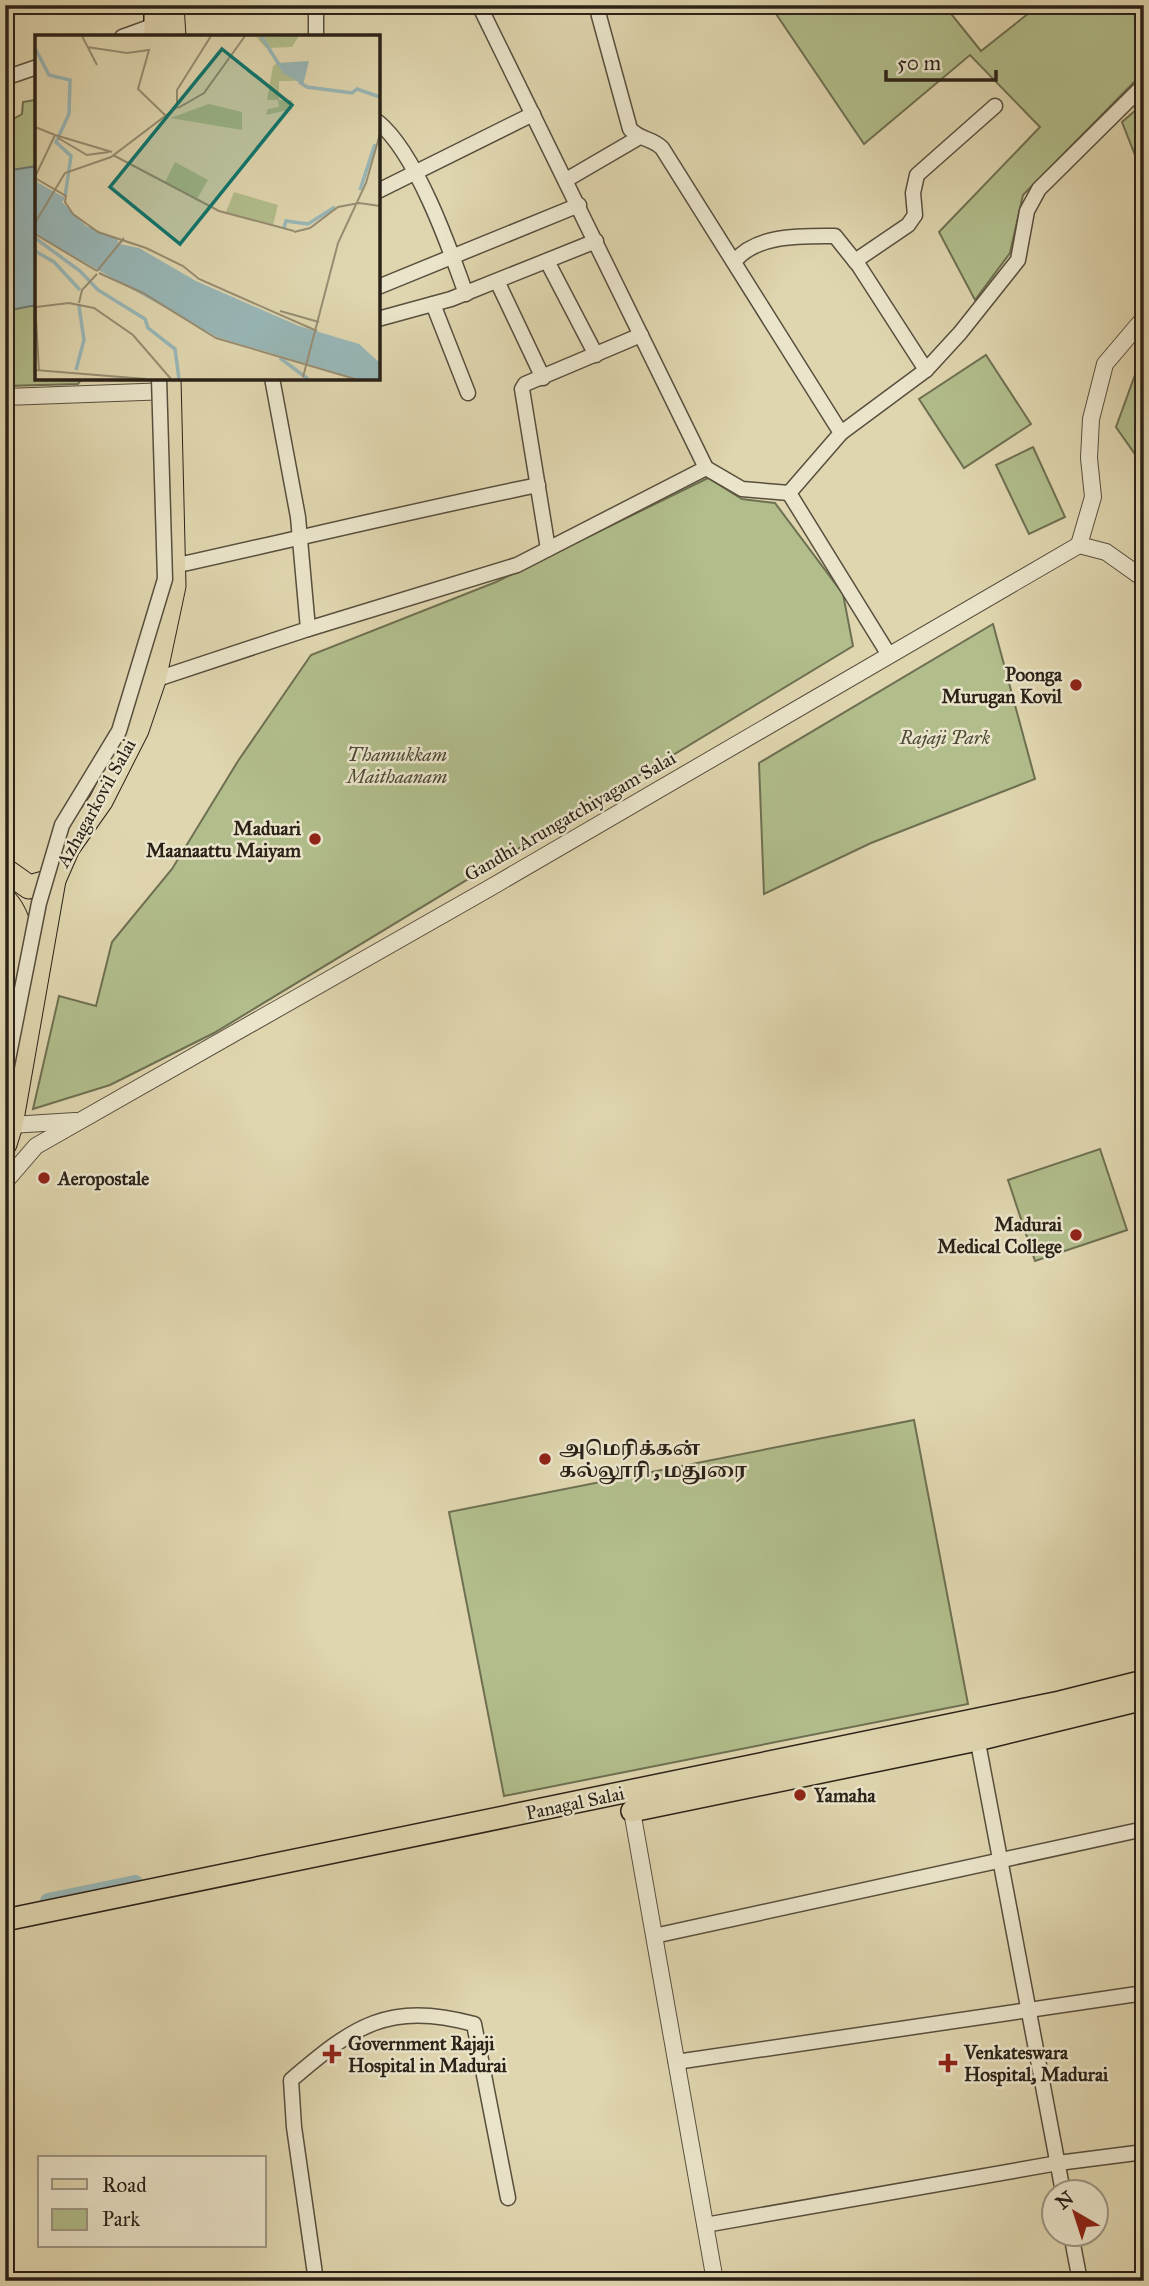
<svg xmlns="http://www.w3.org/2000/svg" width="1149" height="2286" font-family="'IM FELL Great Primer','Noto Serif Tamil',serif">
  <rect width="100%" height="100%" fill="#dfd5ae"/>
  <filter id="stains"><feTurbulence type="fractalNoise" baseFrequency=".00286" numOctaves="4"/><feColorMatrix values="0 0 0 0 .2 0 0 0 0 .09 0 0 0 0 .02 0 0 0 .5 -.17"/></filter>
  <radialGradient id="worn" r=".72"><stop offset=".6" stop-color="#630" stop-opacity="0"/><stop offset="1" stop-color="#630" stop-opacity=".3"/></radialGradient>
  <!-- green -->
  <g fill="#b1bd8b" stroke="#6e7052" stroke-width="2">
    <polygon points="770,5 944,5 981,51 1039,5 1144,5 1144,72 1023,195 1010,253 975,300 939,232 1040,127 970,55 864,144"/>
    <polygon points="34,100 37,106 37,378 82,378 78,384 5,386 5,124 22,114 23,102"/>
    <polygon points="1144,103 1144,178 1122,122"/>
    <polygon points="986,355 1031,424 964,468 919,399"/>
    <polygon points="1144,369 1144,467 1116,427 1135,375"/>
    <polygon points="1033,447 1065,517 1029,534 996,465"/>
    <polygon points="708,478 742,499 775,503 843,594 853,646 214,1033 110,1085 33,1109 59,996 96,1006 112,942 172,869 238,761 311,655 496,582"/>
    <polygon points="993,624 1035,779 871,843 764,894 759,763"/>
    <polygon points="1100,1149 1127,1230 1035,1261 1008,1180"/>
    <polygon points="914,1420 968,1704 504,1796 449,1512"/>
  </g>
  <!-- water -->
  <polygon fill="#98b6b6" stroke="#6c7b77" stroke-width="2" points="37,166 37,305 5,311 5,171"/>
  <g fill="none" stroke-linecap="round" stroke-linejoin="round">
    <!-- canal -->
    <polyline stroke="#98b6b6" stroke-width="16" points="48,1901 135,1883"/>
    <defs>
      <g id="minor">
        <polyline points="316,5 316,37"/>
        <polyline points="479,5 706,468 742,489 789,493"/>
        <path d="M596,5L630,129C640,140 652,138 662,148L841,433L789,493L889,655"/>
        <polyline points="122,37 155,25"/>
        <polyline points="5,78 37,67"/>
        <path d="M378,122C416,153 449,246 466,294"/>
        <polyline points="566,180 638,138"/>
        <polyline points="378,191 533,114"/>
        <polyline points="547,261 596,355"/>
        <polyline points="855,261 908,225 915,215 913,193 917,175 995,106"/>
        <path d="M734,262C756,234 801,236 835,236L859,266L926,370"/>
        <polyline points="497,281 543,378"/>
        <polyline points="378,287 579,205"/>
        <polyline points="433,304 468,393"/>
        <polyline points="378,319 451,299 596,241"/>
        <polyline points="841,433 926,370 960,333 1018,260 1027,211 1039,189 1144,85"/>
        <polyline points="548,549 522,389 525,384 641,335"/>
        <path d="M174,566C296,539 416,510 538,485"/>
        <polyline points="308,629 517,565 706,468"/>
        <polyline points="154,680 308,629 298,517 272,378"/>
        <polyline points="976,1732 1063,2192"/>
        <polyline points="654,1936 1144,1829"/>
        <polyline points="676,2062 1144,1993"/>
        <polyline points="705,2225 1058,2163 1144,2152"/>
        <polyline points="1071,2234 1080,2281"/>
        <path d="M316,2281L294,2127L291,2080C354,2026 388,2001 474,2024L508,2198"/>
      </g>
      <g id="tertiary">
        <polyline points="5,397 170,391"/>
        <polyline points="1079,545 1093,497 1089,458 1091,419 1105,364 1144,318"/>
        <polyline points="1079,545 1106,552 1144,579"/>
        <polyline points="11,1125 75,1121"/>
        <polyline points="5,1182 36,1146 488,889 1079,545"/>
        <polyline points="632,1811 715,2281"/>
      </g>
      <g id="primary">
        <polyline points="155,37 155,5"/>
        <polyline points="632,1811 977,1740 1144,1699"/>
        <polyline points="5,1920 1060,1702 1144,1681"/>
      </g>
      <g id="trunk">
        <polyline points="172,5 174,37"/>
        <polyline points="5,870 29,887 54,880"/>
        <path d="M5,900C37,934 13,993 5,1034"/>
        <polyline points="5,1144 11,1125 54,880 68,848 101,801 137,730 154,680 174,586 169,378"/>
      </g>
    </defs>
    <!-- minor casing -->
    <use href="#minor" stroke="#584f3e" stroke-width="17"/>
    <!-- tertiary casing -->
    <use href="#tertiary" stroke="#584f3e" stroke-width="18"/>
    <!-- primary casing -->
    <use href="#primary" stroke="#2b2218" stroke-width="24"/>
    <!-- trunk casing -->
    <use href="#trunk" stroke="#2b2218" stroke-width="25"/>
    <!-- minor -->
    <use href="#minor" stroke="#eae4ca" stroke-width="14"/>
    <!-- tertiary -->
    <use href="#tertiary" stroke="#eae4ca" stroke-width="16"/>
    <!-- primary -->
    <use href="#primary" stroke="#dfd5ae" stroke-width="21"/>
    <!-- trunk -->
    <use href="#trunk" stroke="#dfd5ae" stroke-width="23"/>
    <defs>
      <polyline id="minor-bridge" points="5,1075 39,903 62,825 119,731 165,579 159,378"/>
    </defs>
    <!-- minor-bridge casing -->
    <use href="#minor-bridge" stroke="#584f3e" stroke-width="17" stroke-linecap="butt"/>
    <!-- minor-bridge -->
    <use href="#minor-bridge" stroke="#eae4ca" stroke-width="14"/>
  </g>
  <!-- markers -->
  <g fill="#8f2418" stroke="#eae4ca" stroke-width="2.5">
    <circle cx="1076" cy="685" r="7"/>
    <circle cx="315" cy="839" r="7"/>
    <circle cx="44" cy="1178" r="7"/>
    <circle cx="1076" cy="1235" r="7"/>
    <circle cx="545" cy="1459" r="7"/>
    <circle cx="800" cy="1795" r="7"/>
    <path d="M328.5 2043.5h7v7h7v7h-7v7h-7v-7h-7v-7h7z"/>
    <path d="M944.5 2052.5h7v7h7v7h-7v7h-7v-7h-7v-7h7z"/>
  </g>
  <g text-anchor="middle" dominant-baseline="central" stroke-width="5" stroke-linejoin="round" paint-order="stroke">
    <!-- poi labels -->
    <g font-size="19" font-weight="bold" fill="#2b2218" stroke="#eae4ca" text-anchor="start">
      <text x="1062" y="674" text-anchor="end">Poonga<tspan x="1062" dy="22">Murugan Kovil</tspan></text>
      <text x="301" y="828" text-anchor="end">Maduari<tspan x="301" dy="22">Maanaattu Maiyam</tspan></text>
      <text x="58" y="1178">Aeropostale</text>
      <text x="1062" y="1224" text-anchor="end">Madurai<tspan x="1062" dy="22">Medical College</tspan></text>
      <text x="559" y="1448">அமெரிக்கன்<tspan x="559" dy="22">கல்லூரி , மதுரை</tspan></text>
      <text x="814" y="1795">Yamaha</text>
      <text x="348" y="2043">Government Rajaji<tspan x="348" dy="22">Hospital in Madurai</tspan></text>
      <text x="964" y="2052">Venkateswara<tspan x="964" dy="22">Hospital, Madurai</tspan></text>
    </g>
    <!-- park labels -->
    <g font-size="19" font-style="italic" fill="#4c4935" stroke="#eae4ca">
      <text x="945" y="737">Rajaji Park</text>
      <text x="397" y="754">Thamukkam<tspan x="397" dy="22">Maithaanam</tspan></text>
    </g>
    <!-- street labels -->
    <g font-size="19" fill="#2b2218" stroke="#eae4ca">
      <text transform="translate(96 803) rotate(-61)">Azhagarkovil Salai</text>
      <text transform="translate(570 816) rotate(-30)">Gandhi Arungatchiyagam Salai</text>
      <text transform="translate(575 1803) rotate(-12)">Panagal Salai</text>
    </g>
  </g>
  <!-- overview -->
  <g transform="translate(35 35)">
    <rect width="345" height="345" fill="#dfd5ae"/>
    <path d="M264,1L257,12L231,13L221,2ZM242,28L260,46H244V65H257V74L231,80L233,74L244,72L243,65H232L238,31ZM174,69L207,77V95L135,83ZM140,127L173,145L162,164L130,147ZM199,157L243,170L238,190L191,177Z" fill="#b1bd8b"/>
    <path d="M274,26L268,50L248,38L242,28ZM0,146L30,163L27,167L51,191L82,204L84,209L104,213L161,246L264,291L324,309L345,328V344H322L182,302L86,248L0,199Z" fill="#98b6b6"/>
    <path fill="none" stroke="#98b6b6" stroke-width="3.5" d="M226,1L245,31M0,13L14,40L35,45L34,79L21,107L36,121L30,162M264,47L272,52L317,58L322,54L345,62M325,155L340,109M249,193L251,186L273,189L300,172M0,203L45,236L63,255L110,284L113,293L140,314L144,344M0,216L19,227L45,255M245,323L273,344M41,335L49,305L44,271"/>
    <path fill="none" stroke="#978d72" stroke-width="2" d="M47,1L62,30M52,12L92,18L114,15L103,54L131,81M143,73L169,58L210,1M0,92L20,100M23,103L52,120L74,117M78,120L184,176L259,196M0,142L20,100L77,117M0,143L31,161L30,167L38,179L63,197L111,213L148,231L164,244L282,296M0,188L30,138L76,122L142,72V55L176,1M259,197L275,193L303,172L324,168L345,171M0,199L62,236M62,236L89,203M64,238L108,258L181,303L320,344M0,266L4,336M44,268L47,255L62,239M1,272L34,268L59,273L98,300L136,344M245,276L284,287M0,335L111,344M268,342L303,208L331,148L345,99"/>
    <path fill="#0f766e" fill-opacity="0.15" stroke="#0f766e" stroke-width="3.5" d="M187,14L257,70L145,209L75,152Z"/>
    <rect width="345" height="345" fill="none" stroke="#2b2218" stroke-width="3.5"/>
  </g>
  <!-- margin -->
  <rect width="1149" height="2286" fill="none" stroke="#dfd5ae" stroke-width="28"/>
  <rect x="7" y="7" width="1135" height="2272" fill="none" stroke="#2b2218" stroke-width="3.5"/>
  <rect x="14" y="14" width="1121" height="2258" fill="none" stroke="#2b2218" stroke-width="2"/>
  <!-- legend -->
  <rect x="38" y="2156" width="228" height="91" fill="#eae4ca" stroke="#9e9683" stroke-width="2"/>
  <rect x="52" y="2179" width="35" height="10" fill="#dfd5ae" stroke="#9e9683" stroke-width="2"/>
  <text x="102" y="2192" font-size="21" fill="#2b2218">Road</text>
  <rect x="52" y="2209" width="35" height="21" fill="#b1bd8b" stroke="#9e9683" stroke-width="2"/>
  <text x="102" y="2226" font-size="21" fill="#2b2218">Park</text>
  <!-- north arrow -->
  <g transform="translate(1075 2213) rotate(321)"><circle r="33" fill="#eae4ca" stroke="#9e9683" stroke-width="2"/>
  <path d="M0-5L12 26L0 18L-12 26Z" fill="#8f2418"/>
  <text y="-10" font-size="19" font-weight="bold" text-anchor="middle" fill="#2b2218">N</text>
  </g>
  <!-- scale -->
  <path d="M886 70v10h110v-10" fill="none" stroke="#2b2218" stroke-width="3.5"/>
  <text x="897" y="70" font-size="21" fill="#2b2218" stroke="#eae4ca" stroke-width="5" paint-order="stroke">50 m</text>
  <rect width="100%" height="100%" filter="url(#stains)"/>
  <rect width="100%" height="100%" fill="url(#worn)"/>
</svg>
